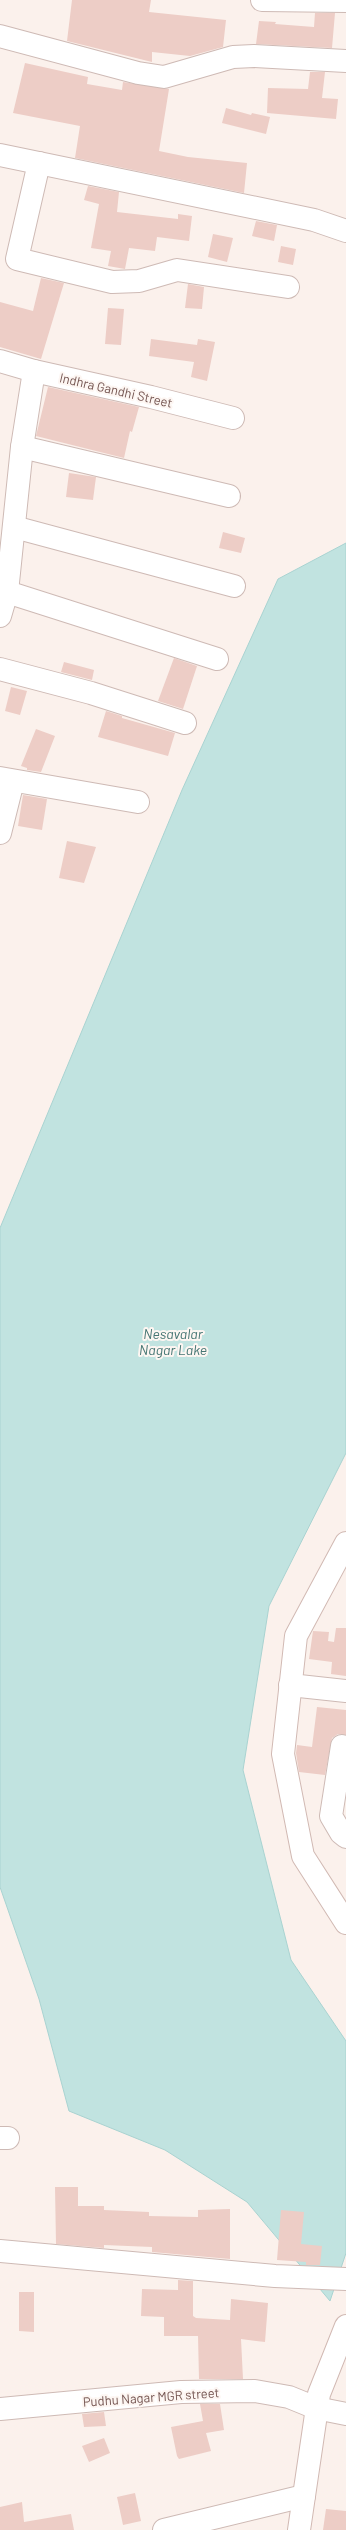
<svg xmlns="http://www.w3.org/2000/svg" width="346" height="2530" font-family="Barlow,sans-serif">
  <rect width="100%" height="100%" fill="#fbf1ec"/>
  <!-- water -->
  <polygon fill="#c1e3e0" stroke="#a9d3d1" points="346,543 346,1453 269,1606 243,1770 291,1960 346,2041 346,2253 330,2301 247,2202 165,2150 69,2111 39,1999 0,1887 0,1228 182,790 278,579"/>
  <!-- building -->
  <g fill="#edcdc6">
    <polygon points="72,0 151,0 149,12 226,20 223,47 190,56 152,52 152,62 67,41"/>
    <polygon points="315,13 335,13 332,48 256,44 259,21 276,22 275,24 314,27"/>
    <polygon points="25,63 88,77 87,84 122,90 123,82 169,89 159,151 188,157 247,163 244,193 75,158 80,126 13,113"/>
    <polygon points="310,72 325,72 322,98 338,99 336,119 267,113 268,88 308,89"/>
    <polygon points="226,108 251,115 252,113 270,117 266,134 222,123"/>
    <polygon points="88,186 119,192 117,212 178,219 178,214 192,216 189,241 157,237 155,251 129,248 125,269 108,266 111,251 91,248 99,204 84,200"/>
    <polygon points="256,221 277,225 274,241 252,236"/>
    <polygon points="213,234 233,238 227,262 208,257"/>
    <polygon points="281,246 296,249 293,265 278,262"/>
    <polygon points="41,278 64,283 41,359 0,347 0,302 33,311"/>
    <polygon points="188,284 204,287 202,309 185,308"/>
    <polygon points="108,308 124,309 121,345 105,344"/>
    <polygon points="151,339 197,345 198,339 215,342 207,381 191,377 194,362 149,356"/>
    <polygon points="48,387 139,407 132,432 130,431 124,458 36,436"/>
    <polygon points="69,473 96,477 93,500 66,497"/>
    <polygon points="223,532 245,538 241,553 219,548"/>
    <polygon points="174,658 197,666 183,709 158,701"/>
    <polygon points="64,662 94,670 92,680 61,672"/>
    <polygon points="11,687 27,691 20,715 5,711"/>
    <polygon points="106,711 122,716 122,718 175,733 168,756 98,737"/>
    <polygon points="36,729 55,736 41,772 27,770 27,768 21,766"/>
    <polygon points="23,795 47,799 42,830 18,826"/>
    <polygon points="67,841 96,847 84,883 59,878"/>
    <polygon points="336,1628 346,1628 346,1676 331,1674 332,1662 309,1659 313,1631 329,1632 328,1641 334,1642"/>
    <polygon points="317,1707 346,1710 346,1735 338,1734 332,1738 325,1775 299,1772 296,1753 297,1745 312,1747"/>
    <polygon points="55,2187 78,2187 78,2206 104,2206 104,2210 149,2212 149,2216 198,2217 198,2210 230,2209 230,2259 152,2252 152,2247 104,2245 104,2248 56,2244"/>
    <polygon points="281,2210 304,2212 301,2244 322,2246 320,2265 306,2265 306,2262 277,2260"/>
    <polygon points="178,2280 193,2281 193,2316 196,2318 230,2320 231,2299 268,2303 265,2342 241,2339 243,2379 199,2379 198,2336 164,2336 164,2317 141,2316 142,2289 178,2290"/>
    <polygon points="19,2292 34,2292 34,2332 19,2331"/>
    <polygon points="200,2404 220,2404 224,2430 206,2433 211,2451 179,2459 177,2456 171,2427 203,2421"/>
    <polygon points="104,2412 106,2426 84,2427 82,2414"/>
    <polygon points="104,2438 110,2453 89,2462 82,2446"/>
    <polygon points="135,2493 141,2521 123,2525 117,2497"/>
    <polygon points="22,2502 24,2522 71,2514 74,2530 0,2530 0,2507"/>
    <polygon points="326,2509 346,2511 346,2530 323,2530"/>
  </g>
  <g fill="none" stroke-linecap="round" stroke-linejoin="round">
    <defs>
      <g id="street">
        <polyline points="262,0 346,1"/>
        <polyline points="0,36 138,73 164,77 233,57 254,56 346,61"/>
        <polyline points="0,155 314,220 346,231"/>
        <polyline points="39,163 17,259 112,282 139,281 177,270 288,287"/>
        <polyline points="0,361 34,371 151,397 233,418"/>
        <polyline points="22,447 229,496"/>
        <polyline points="14,527 234,586"/>
        <polyline points="7,592 217,659"/>
        <polyline points="0,616 7,592 22,447 34,371"/>
        <polyline points="0,669 91,693 185,723"/>
        <polyline points="0,778 138,802"/>
        <polyline points="0,833 13,781"/>
        <polyline points="290,1685 346,1691"/>
        <polyline points="342,1746 331,1816 341,1833 346,1837"/>
        <polyline points="0,2138 8,2138"/>
        <polyline points="0,2251 275,2276 346,2279"/>
        <polyline points="0,2409 181,2392 255,2391 289,2397 316,2408 346,2414"/>
        <polyline points="164,2530 304,2496"/>
      </g>
      <g id="secondary">
        <polyline points="346,1543 296,1636 283,1754 303,1856 346,1923"/>
        <polyline points="299,2530 319,2394 346,2326"/>
      </g>
    </defs>
    <!-- street casing -->
    <use href="#street" stroke="#cebab5" stroke-width="24"/>
    <!-- secondary casing -->
    <use href="#secondary" stroke="#d1b9b3" stroke-width="24"/>
    <!-- street -->
    <use href="#street" stroke="#fff" stroke-width="22"/>
    <!-- secondary -->
    <use href="#secondary" stroke="#fff" stroke-width="22"/>
  </g>
  <g text-anchor="middle" dominant-baseline="central" stroke-width="4" stroke-linejoin="round" paint-order="stroke">
    <!-- street labels -->
    <g font-size="13" fill="#745551" stroke="#fdf6f2">
      <text transform="translate(116 390) rotate(13)">Indhra Gandhi Street</text>
      <text transform="translate(151 2397) rotate(-4)">Pudhu Nagar MGR street</text>
    </g>
    <!-- water labels -->
    <g font-size="14" font-style="italic" fill="#467674" stroke="#fdf6f2">
      <text x="173" y="1333">Nesavalar<tspan x="173" dy="16">Nagar Lake</tspan></text>
    </g>
  </g>
</svg>
